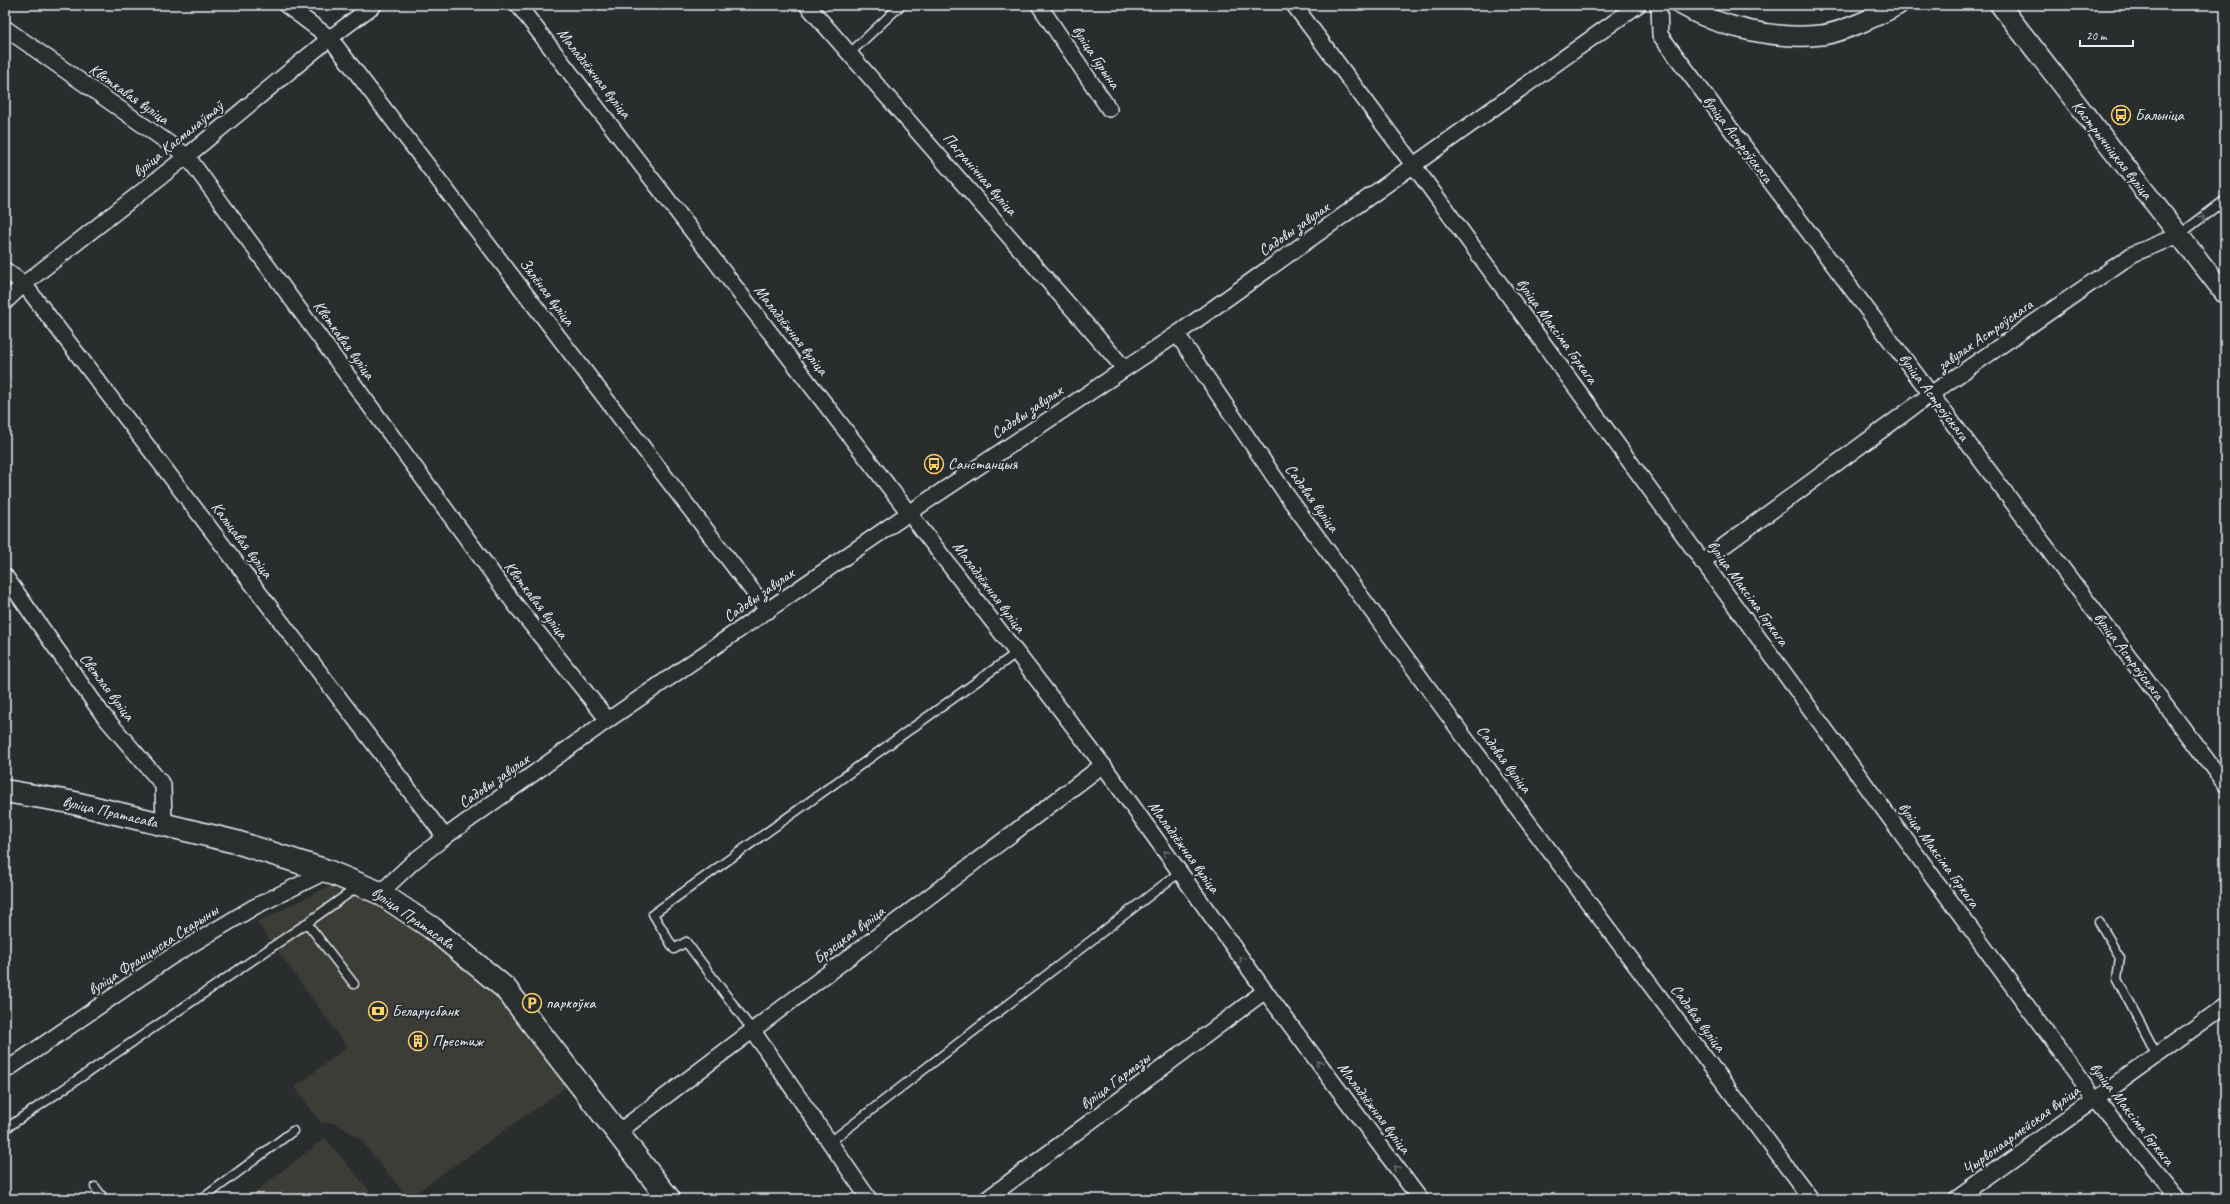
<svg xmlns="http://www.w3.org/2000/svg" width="2230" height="1204" font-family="Caveat,sans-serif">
  <rect width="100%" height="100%" fill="#2a2d2e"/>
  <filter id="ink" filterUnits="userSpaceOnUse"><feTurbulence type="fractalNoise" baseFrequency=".025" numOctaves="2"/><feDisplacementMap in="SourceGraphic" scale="8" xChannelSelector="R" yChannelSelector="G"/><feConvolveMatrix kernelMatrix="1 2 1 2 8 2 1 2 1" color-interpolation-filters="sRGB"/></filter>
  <g filter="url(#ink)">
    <!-- built -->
    <g fill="#3e3d39">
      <polygon points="332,885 376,904 425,934 501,995 569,1085 408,1198 360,1139 336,1123 321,1123 295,1087 347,1047 257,922"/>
      <polygon points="325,1138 376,1199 246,1199"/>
    </g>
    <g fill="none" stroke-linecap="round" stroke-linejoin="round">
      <defs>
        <g id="service">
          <polyline points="850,53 901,5"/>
          <polyline points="2179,235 2225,200"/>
          <polyline points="2099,922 2120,957 2117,979 2157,1055"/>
          <polyline points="307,923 354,984"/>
          <polyline points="753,1031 686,942 674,949 653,914 1015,654"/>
          <polyline points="5,1129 307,923 359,886"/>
          <polyline points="830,1142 1180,872"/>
          <polyline points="95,1187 104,1199"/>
          <polyline points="202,1199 293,1131"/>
        </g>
        <g id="minor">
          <polyline points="286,5 330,38 768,611"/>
          <polyline points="518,5 1103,765 1265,991 1420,1199"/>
          <polyline points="807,5 1124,368"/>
          <polyline points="1039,5 1109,109"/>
          <polyline points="1294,5 1414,166 2095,1099 2177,1199"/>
          <polyline points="1659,5 1660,35 2225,784"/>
          <polyline points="5,28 187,156 514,603 608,720"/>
          <polyline points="5,270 24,284 445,837"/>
          <polyline points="5,302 24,284 187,156 330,38 374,5"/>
          <polyline points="1177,334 1288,497 1462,734 1811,1199"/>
          <polyline points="1702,562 1931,394 2133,254 2179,235"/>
          <polyline points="5,576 103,715 163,785 164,824"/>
          <polyline points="380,893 413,862 445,837 608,720 909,513 1177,334 1638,5"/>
          <polyline points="753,1031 869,1199"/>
          <polyline points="5,1071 169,958 254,907 327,871"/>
          <polyline points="617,1133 1103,765"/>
          <polyline points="987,1199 1265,991"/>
          <polyline points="1956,1199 2225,1006"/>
        </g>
        <g id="tertiary">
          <path d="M1682,5C1720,28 1777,40 1821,35C1841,33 1880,15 1898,5"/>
          <polyline points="2000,5 2225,294"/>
        </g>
        <polyline id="secondary" points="5,791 70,802 236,842 327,871 380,893 432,928 505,988 669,1199"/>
      </defs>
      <!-- service casing -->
      <use href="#service" stroke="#e8f1f8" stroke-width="11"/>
      <!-- minor casing -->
      <use href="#minor" stroke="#e8f1f8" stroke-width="18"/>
      <!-- tertiary casing -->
      <use href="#tertiary" stroke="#e8f1f8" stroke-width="22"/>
      <!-- secondary casing -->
      <use href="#secondary" stroke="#e8f1f8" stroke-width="25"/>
      <!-- service -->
      <use href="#service" stroke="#2a2d2e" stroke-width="8"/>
      <!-- minor -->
      <use href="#minor" stroke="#2a2d2e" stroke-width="15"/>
      <!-- tertiary -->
      <use href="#tertiary" stroke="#2a2d2e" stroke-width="19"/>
      <!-- secondary -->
      <use href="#secondary" stroke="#2a2d2e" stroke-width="22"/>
    </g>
    <!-- one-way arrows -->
    <defs><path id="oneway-chevron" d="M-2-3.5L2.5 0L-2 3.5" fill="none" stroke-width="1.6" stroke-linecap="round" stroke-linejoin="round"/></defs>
    <g stroke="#6c7275">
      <use href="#oneway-chevron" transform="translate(2202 218) rotate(-38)"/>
      <use href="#oneway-chevron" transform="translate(1166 853) rotate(-126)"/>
      <use href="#oneway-chevron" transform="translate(1242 959) rotate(-126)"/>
      <use href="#oneway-chevron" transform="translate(1319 1063) rotate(-127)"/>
      <use href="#oneway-chevron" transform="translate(1396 1168) rotate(-127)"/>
    </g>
  </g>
  <!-- icons -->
  <defs>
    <symbol id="bus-ring" viewBox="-11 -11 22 22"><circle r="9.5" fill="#2a2d2e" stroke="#ffd166" stroke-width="1.5"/><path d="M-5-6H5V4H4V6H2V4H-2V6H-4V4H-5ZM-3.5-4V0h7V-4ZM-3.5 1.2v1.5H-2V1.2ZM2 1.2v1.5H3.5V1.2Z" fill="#ffd166"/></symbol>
    <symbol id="parking-ring" viewBox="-11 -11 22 22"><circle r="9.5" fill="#2a2d2e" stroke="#ffd166" stroke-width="1.5"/><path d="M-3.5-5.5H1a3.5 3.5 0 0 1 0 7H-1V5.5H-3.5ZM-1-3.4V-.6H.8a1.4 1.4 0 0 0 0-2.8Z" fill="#ffd166"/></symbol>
    <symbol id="bank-ring" viewBox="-11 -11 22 22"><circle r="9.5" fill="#2a2d2e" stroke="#ffd166" stroke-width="1.5"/><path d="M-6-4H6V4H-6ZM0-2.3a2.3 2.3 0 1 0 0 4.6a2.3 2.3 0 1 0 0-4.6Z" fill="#ffd166"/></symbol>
    <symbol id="building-ring" viewBox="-11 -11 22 22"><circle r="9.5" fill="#2a2d2e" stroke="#ffd166" stroke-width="1.5"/><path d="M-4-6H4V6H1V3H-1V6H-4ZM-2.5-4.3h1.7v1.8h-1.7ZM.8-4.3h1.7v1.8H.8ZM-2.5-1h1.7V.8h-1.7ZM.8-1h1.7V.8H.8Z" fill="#ffd166"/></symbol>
  </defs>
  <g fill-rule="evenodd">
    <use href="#bus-ring" x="2110" y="104" width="22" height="22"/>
    <use href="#bus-ring" x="923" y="453" width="22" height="22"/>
    <use href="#parking-ring" x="521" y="992" width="22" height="22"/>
    <use href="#bank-ring" x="367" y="1000" width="22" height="22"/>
    <use href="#building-ring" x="407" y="1030" width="22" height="22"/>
  </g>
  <g text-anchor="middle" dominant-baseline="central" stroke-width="4" stroke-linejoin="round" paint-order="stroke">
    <!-- street labels -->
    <g font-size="16" fill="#e8f1f8" stroke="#2a2d2e">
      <text transform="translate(1096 57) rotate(56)">вуліца Гурына</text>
      <text transform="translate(594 73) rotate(52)">Маладзёжная вуліца</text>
      <text transform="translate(129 94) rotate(35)">Кветкавая вуліца</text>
      <text transform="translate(178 139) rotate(-39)">вуліца Касманаўтаў</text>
      <text transform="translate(1738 139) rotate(53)">вуліца Астроўскага</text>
      <text transform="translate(2112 150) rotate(52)">Кастрычніцкая вуліца</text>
      <text transform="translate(980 174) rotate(49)">Пагранічная вуліца</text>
      <text transform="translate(1294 229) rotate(-35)">Садовы завулак</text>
      <text transform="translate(547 292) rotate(53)">Зялёная вуліца</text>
      <text transform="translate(791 330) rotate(52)">Маладзёжная вуліца</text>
      <text transform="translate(1557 331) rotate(54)">вуліца Максіма Горкага</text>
      <text transform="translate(1985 335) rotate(-35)">завулак Астроўскага</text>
      <text transform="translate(344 340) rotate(54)">Кветкавая вуліца</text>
      <text transform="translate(1934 397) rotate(53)">вуліца Астроўскага</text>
      <text transform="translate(1027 412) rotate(-34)">Садовы завулак</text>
      <text transform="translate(1312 498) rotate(54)">Садовая вуліца</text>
      <text transform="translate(242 540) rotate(53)">Кальцавая вуліца</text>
      <text transform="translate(989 587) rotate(53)">Маладзёжная вуліца</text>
      <text transform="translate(1748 593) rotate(54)">вуліца Максіма Горкага</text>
      <text transform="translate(759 595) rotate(-35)">Садовы завулак</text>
      <text transform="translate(536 600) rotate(52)">Кветкавая вуліца</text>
      <text transform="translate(2129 656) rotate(53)">вуліца Астроўскага</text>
      <text transform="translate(107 687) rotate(53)">Светлая вуліца</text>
      <text transform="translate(1504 759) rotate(53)">Садовая вуліца</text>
      <text transform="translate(494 781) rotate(-35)">Садовы завулак</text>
      <text transform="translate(110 812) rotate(13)">вуліца Пратасава</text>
      <text transform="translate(1184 847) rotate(54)">Маладзёжная вуліца</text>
      <text transform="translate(1939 855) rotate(54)">вуліца Максіма Горкага</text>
      <text transform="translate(413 918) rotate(35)">вуліца Пратасава</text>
      <text transform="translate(849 935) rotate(-37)">Брэсцкая вуліца</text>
      <text transform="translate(153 950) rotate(-33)">вуліца Францыска Скарыны</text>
      <text transform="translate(1698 1018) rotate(53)">Садовая вуліца</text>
      <text transform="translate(1115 1081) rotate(-37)">вуліца Гармазы</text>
      <text transform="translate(1374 1108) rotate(53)">Маладзёжная вуліца</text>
      <text transform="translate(2132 1114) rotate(52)">вуліца Максіма Горкага</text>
      <text transform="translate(2021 1130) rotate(-36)">Чырвонаармейская вуліца</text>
    </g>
    <!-- poi labels -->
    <g font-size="16" fill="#e8f1f8" stroke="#2a2d2e" text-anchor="start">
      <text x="2135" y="115">Бальніца</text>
      <text x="948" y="464">Санстанцыя</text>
      <text x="546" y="1003">паркоўка</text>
      <text x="392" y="1011">Беларусбанк</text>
      <text x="432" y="1041">Престиж</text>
    </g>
  </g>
  <!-- margin -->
  <rect width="2230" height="1204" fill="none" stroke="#2a2d2e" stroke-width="20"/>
  <rect x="10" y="10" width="2210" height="1184" fill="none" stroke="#e8f1f8" stroke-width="1.5" filter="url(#ink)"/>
  <!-- scale -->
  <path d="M2080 40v6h53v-6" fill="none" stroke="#e8f1f8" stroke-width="2"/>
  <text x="2086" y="40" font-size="12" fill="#e8f1f8" stroke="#2a2d2e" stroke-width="3" paint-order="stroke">20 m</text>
</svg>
